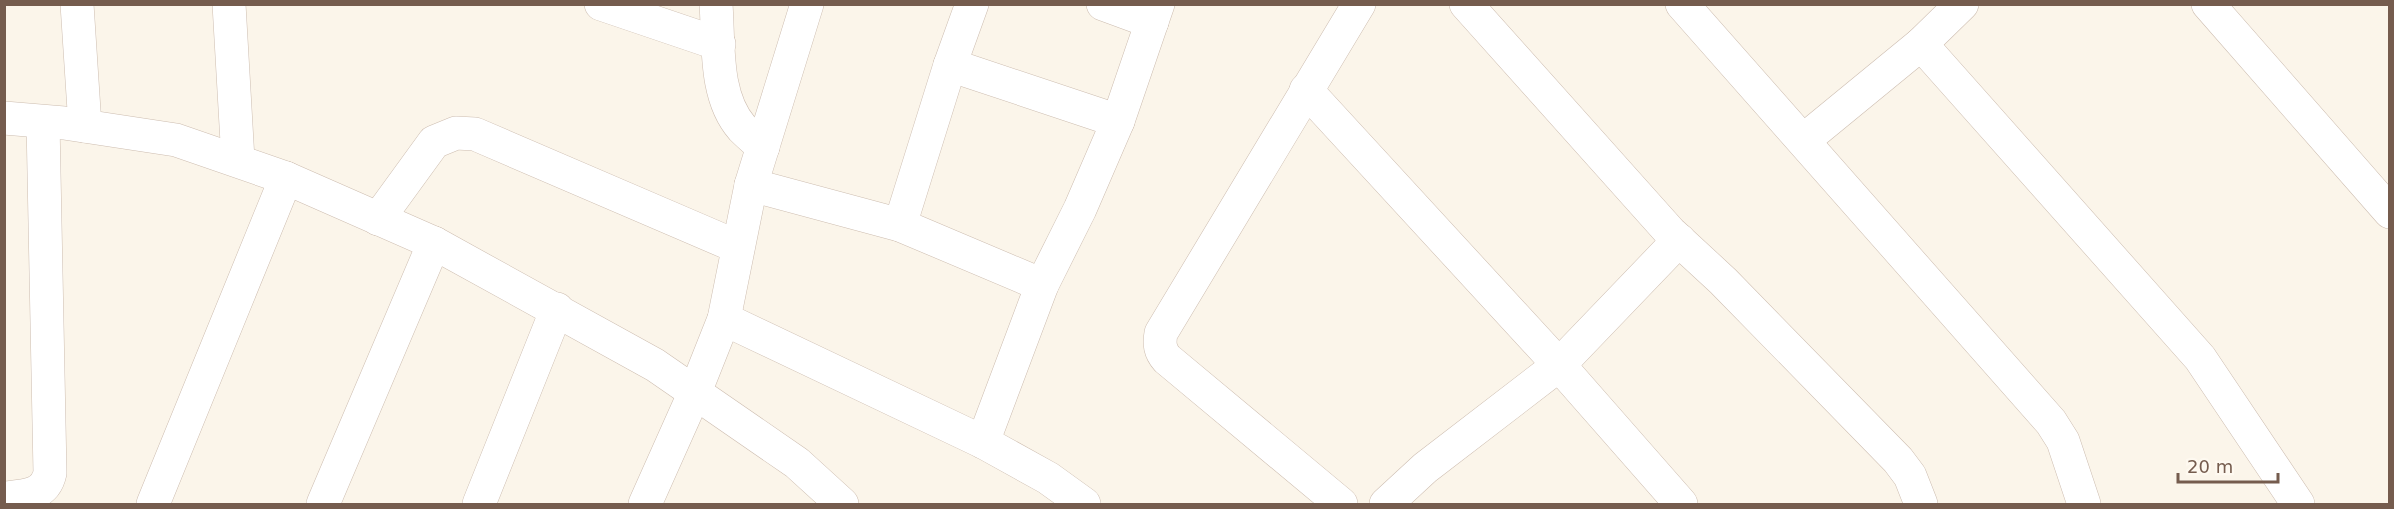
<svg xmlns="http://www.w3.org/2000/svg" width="2394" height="509" font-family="'DejaVu Sans',sans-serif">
  <rect width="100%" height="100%" fill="#fbf5ea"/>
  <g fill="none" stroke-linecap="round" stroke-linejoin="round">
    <defs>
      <g id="street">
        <polyline points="77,4 85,126"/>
        <polyline points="229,4 238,160"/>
        <polyline points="601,4 719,44"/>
        <path d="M716,4C719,44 714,96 742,128C749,135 756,141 763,147"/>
        <polyline points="1103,4 1152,22"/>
        <polyline points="1466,4 1670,232 1723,281 1898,460 1910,476 1921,504"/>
        <polyline points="1682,4 2051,422 2063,441 2084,504"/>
        <polyline points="2208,4 2390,212"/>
        <polyline points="1921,44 2200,358 2298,504"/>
        <polyline points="950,65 1118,121"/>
        <polyline points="1306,90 1559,365 1681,504"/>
        <polyline points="4,118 64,123 176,140 286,178 434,243 655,365 797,463 842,504"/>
        <polyline points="1804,140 1921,44 1962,4"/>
        <polyline points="751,185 900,225 1042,285"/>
        <polyline points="378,219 434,142 456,133 475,134 738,247"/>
        <polyline points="900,225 950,65 972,4"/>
        <polyline points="724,319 983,442 1048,478 1084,504"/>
        <polyline points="983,442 1042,285 1080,209 1118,121 1158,4"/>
        <path d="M4,498C25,496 45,496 50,473L43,122"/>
        <polyline points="153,504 286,178"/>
        <polyline points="323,504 434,243"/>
        <polyline points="479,504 557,309"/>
        <polyline points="645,504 695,392 724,319 751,185 807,4"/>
        <path d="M1341,504L1167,359C1160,351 1159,344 1161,333L1359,4"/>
        <polyline points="1386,504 1425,468 1559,365 1679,240"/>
      </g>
    </defs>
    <!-- street casing -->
    <use href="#street" stroke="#cdbdb0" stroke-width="34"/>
    <!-- street -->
    <use href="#street" stroke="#fff" stroke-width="33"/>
  </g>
  <!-- border -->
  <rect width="2394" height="509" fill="none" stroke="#755c4e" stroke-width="12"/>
  <!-- scale -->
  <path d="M2178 473v9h100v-9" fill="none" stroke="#755c4e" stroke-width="3"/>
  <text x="2187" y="473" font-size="18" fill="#755c4e" stroke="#fef9f0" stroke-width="4.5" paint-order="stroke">20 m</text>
</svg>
